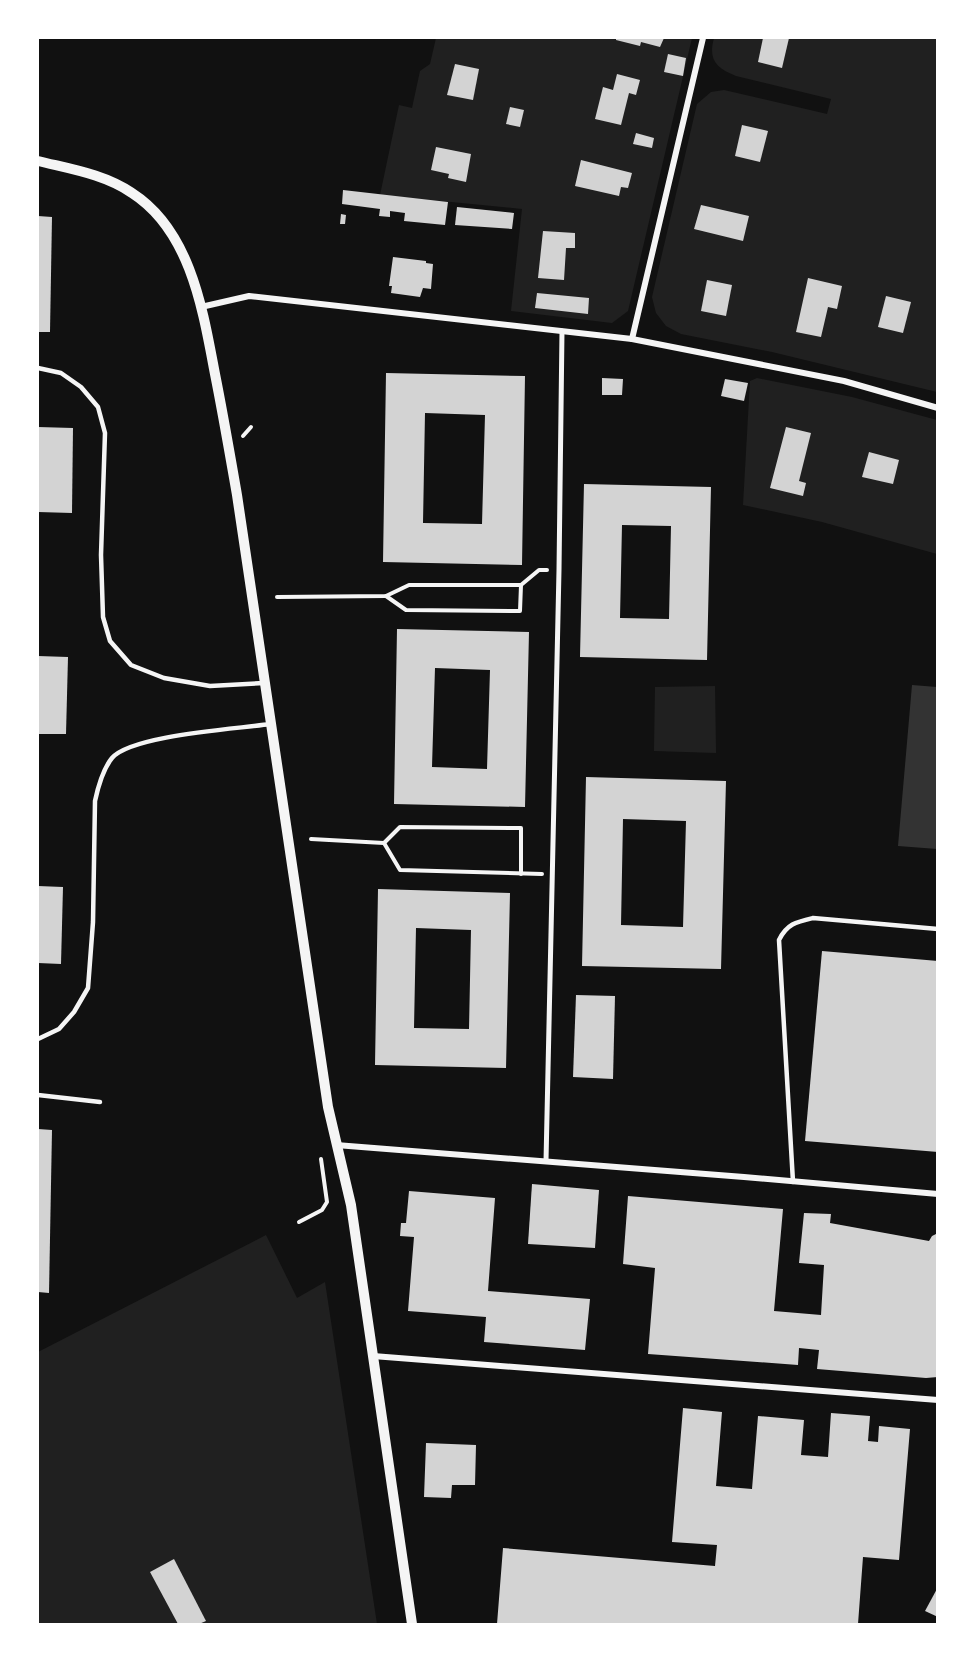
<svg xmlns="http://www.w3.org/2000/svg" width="975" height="1662" font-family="Karla,sans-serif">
  <rect width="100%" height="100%" fill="#111"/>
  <!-- green -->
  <g fill="#202020">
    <polygon points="436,38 692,38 628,311 612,323 511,311 522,209 380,195 399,105 412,108 420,71 430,64"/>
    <path d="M714,38H937V392L772,352L681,334L666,326L656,313L652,297L697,104L711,92L724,90L827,114L831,99L736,76C716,68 708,60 714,38Z"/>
    <polygon points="757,378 852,397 937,420 937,554 822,522 743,505 750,381"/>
    <polygon points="715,686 716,753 654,751 655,687"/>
    <polygon points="266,1235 297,1298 325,1282 377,1624 38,1624 38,1352"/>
  </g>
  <!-- water -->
  <polygon fill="#333" points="912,685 937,687 937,849 898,846"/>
  <!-- building -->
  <g fill="#d3d3d3" fill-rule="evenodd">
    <polygon points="616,38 664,38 660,47 641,42 640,46 616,40"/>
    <polygon points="763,38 789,38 782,68 758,62"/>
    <polygon points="668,54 686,58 683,76 664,72"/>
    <polygon points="455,64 479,69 473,100 447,95"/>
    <polygon points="617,74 640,80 636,95 629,93 621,125 595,119 603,87 613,90"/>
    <polygon points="510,107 524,110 520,127 506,124"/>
    <polygon points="742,125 768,131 760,162 735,156"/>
    <polygon points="636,133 654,138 652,148 633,144"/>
    <polygon points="436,147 471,154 466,182 448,178 449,174 431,170"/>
    <polygon points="581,160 632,173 628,188 621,187 619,196 575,186"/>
    <polygon points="343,190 448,202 445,225 404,221 405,213 390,211 390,217 379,216 380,209 342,204"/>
    <polygon points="701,205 749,216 743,241 694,229"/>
    <polygon points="457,207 514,213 512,229 455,225"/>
    <polygon points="341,214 346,215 345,224 340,224"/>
    <polygon points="38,216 52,217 50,332 38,332"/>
    <polygon points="543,231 575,233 575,248 566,248 564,280 538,278"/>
    <polygon points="393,257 426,261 426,263 433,264 431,289 423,288 420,297 391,293 392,286 389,286"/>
    <polygon points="808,278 842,286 837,309 828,307 821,337 796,332"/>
    <polygon points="707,280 732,285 726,316 701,311"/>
    <polygon points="537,293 589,298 588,314 535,308"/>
    <polygon points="886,296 911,302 903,333 878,327"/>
    <path d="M386,373L525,376L522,565L383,562ZM425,413L485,415L482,524L423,523Z"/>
    <polygon points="602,378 623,379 622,395 602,395"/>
    <polygon points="725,379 748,383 744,401 721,396"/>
    <polygon points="38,427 73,428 72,513 38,512"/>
    <polygon points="786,427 811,433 799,481 806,483 803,496 770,488"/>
    <polygon points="869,452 899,460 893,484 862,477"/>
    <path d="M584,484L711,487L707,660L580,657ZM622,525L671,526L669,619L620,618Z"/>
    <path d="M397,629L529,632L525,807L394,804ZM435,668L490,670L487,769L432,767Z"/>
    <polygon points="38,656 68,657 66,734 38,734"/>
    <path d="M586,777L726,781L721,969L582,966ZM623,819L686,821L683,927L621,925Z"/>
    <polygon points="38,886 63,887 61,964 38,963"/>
    <path d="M378,889L510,893L506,1068L375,1065ZM416,928L471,930L469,1029L414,1028Z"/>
    <polygon points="822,951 938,961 938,1152 805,1141"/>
    <polygon points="576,995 615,996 613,1079 573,1077"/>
    <polygon points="38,1129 52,1130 49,1293 38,1292"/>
    <polygon points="532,1184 599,1190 595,1248 528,1244"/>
    <polygon points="409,1191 495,1198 488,1291 590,1299 585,1350 484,1342 486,1317 408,1311 414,1237 400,1236 401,1223 406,1223"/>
    <polygon points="628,1196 783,1209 774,1311 821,1315 824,1265 799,1263 804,1213 831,1214 830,1223 929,1241 932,1236 938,1233 938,1377 926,1378 817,1369 819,1350 799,1348 798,1365 648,1354 655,1268 623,1264"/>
    <polygon points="683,1408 722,1412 716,1486 752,1489 758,1416 804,1420 801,1455 828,1457 831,1413 870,1416 868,1441 878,1442 879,1426 910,1429 899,1560 863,1557 858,1624 497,1624 503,1548 715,1566 717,1545 672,1542"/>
    <polygon points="426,1443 476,1445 475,1485 452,1485 451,1498 424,1497"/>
    <polygon points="174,1559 206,1621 199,1624 178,1624 150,1572"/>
    <polygon points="938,1587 938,1617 925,1611"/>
  </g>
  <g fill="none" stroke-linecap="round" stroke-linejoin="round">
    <!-- path -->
    <g stroke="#f5f5f5" stroke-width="4">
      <polyline points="243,436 251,427"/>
      <polyline points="386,596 406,610 520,611 521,585"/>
      <polyline points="277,597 386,596 409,585 521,585 539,570 547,570"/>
      <polyline points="311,839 384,843 400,870 542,874"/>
      <polyline points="384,843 400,827 521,828 521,874"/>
      <polyline points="299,1222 322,1210 327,1202 321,1159"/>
    </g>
    <!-- service -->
    <g stroke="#f5f5f5" stroke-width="4.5">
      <polyline points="38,368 61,373 81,387 98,407 105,433 101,555 103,617 110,641 131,665 164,678 210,686 264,683"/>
      <path d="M38,1039L59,1029L74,1012L88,988L93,922L95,801C98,787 103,769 112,758C132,735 237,729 270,724"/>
      <polyline points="38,1095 100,1102"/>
      <path d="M793,1182L779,940C787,924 796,922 813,918L938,929"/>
    </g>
    <!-- pedestrian -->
    <polyline stroke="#f5f5f5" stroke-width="5" points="546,1161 559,570 562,331"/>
    <!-- minor -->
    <g stroke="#f5f5f5" stroke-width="6">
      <polyline points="201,307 249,296 632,339 844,381 938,408"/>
      <polyline points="632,339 703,38"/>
      <polyline points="336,1145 744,1177 938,1194"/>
      <polyline points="373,1356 938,1400"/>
    </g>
    <!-- tertiary -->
    <path stroke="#f5f5f5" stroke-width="10" d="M38,161C70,169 104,174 132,193C191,231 203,311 215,374C223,414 230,455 237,495L328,1107L351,1205L412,1624"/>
  </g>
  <!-- border -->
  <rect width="975" height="1662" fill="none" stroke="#ffffff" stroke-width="78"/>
</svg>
